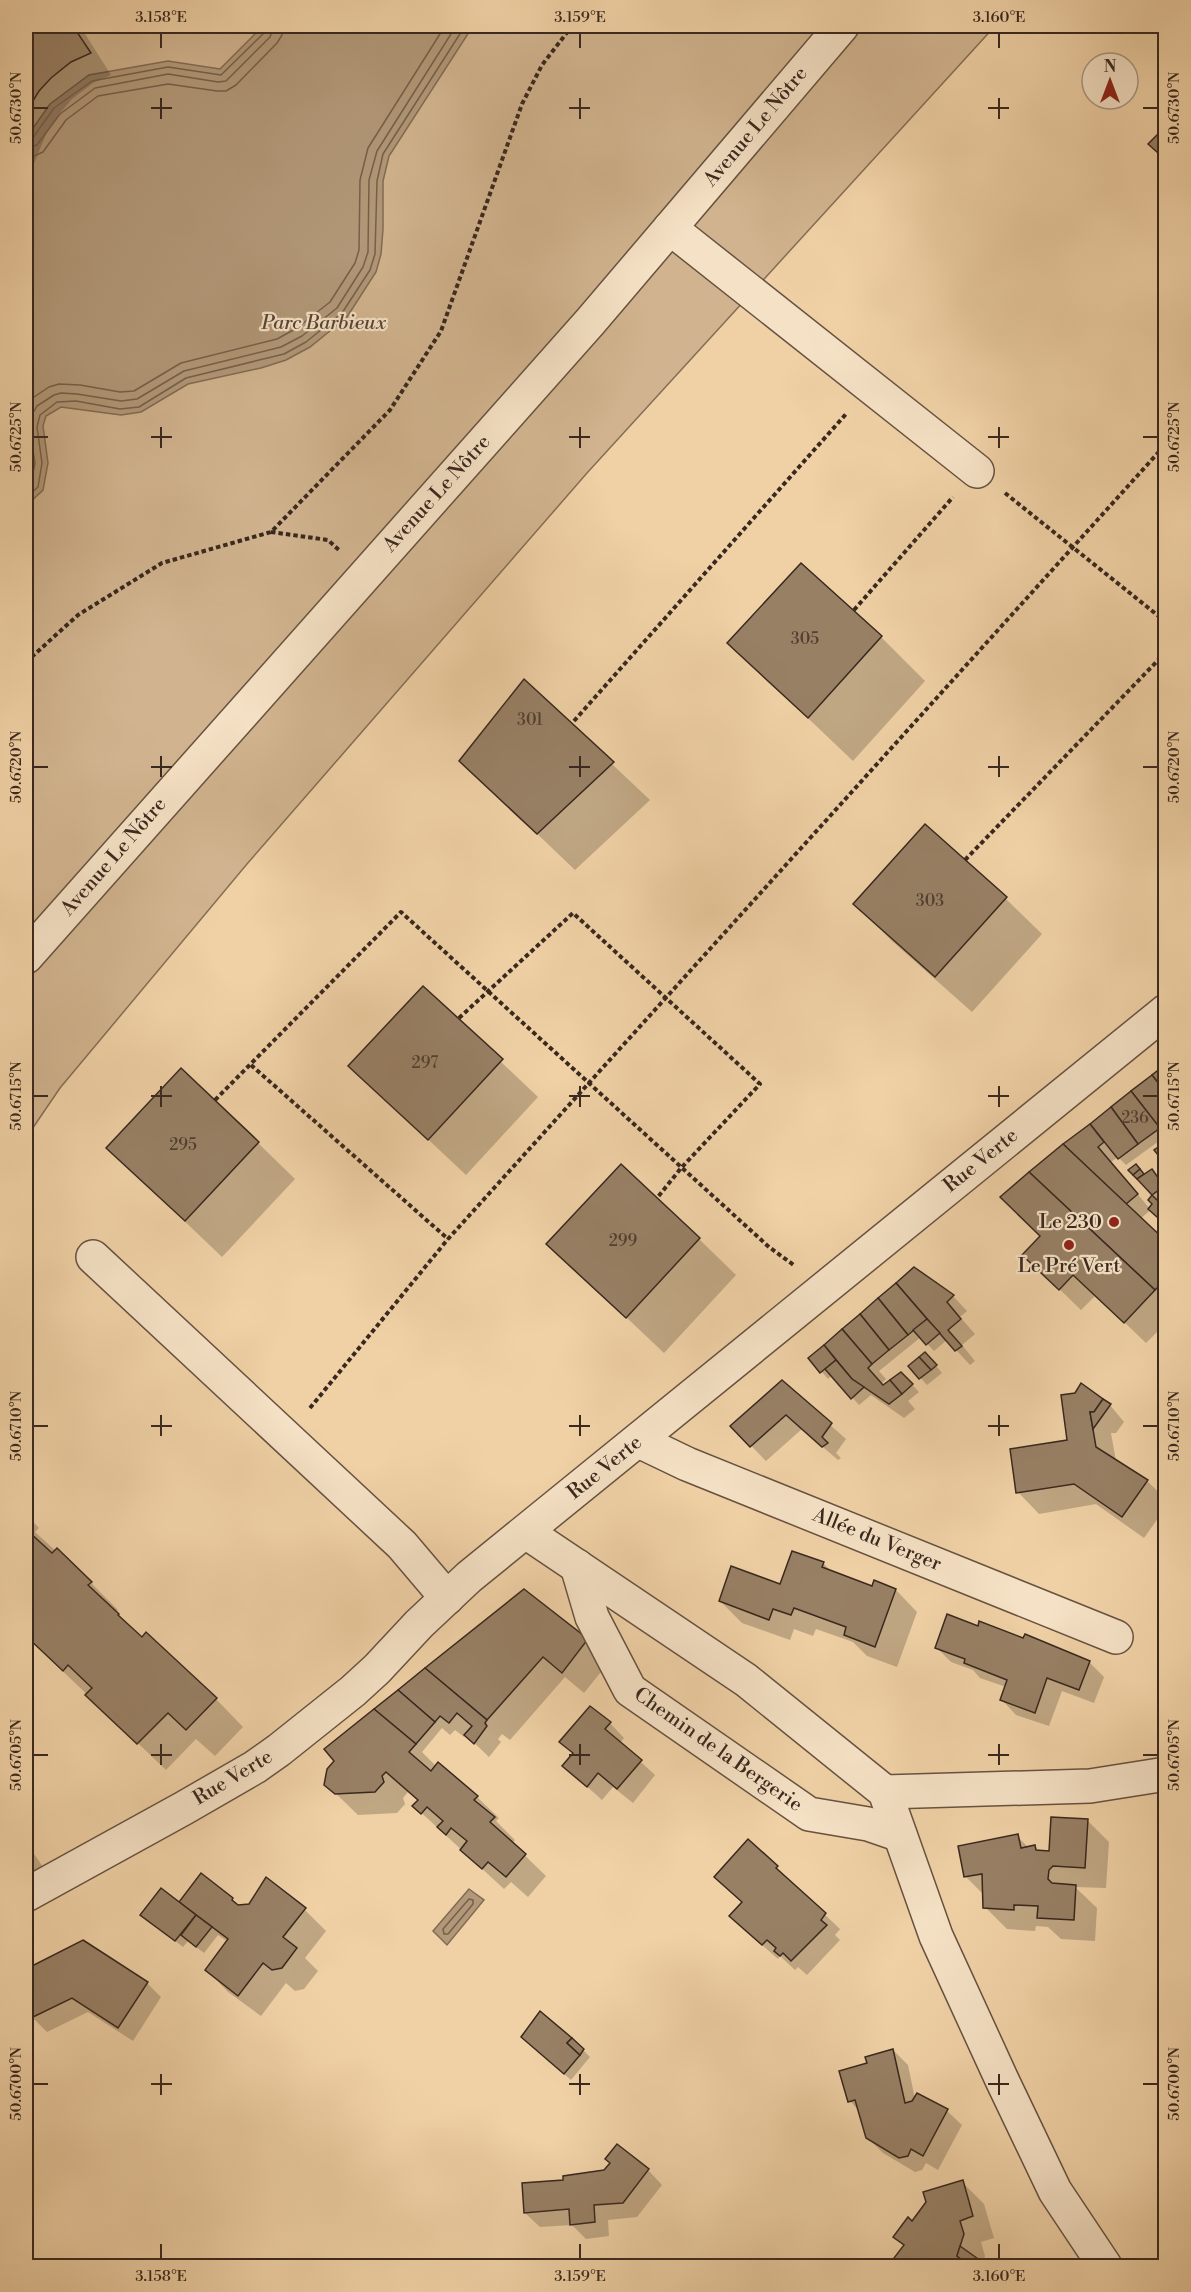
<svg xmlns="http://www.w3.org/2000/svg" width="1191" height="2292" font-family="'Libre Bodoni',serif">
  <rect width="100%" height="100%" fill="#f0d1a6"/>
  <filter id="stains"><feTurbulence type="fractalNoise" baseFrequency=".00333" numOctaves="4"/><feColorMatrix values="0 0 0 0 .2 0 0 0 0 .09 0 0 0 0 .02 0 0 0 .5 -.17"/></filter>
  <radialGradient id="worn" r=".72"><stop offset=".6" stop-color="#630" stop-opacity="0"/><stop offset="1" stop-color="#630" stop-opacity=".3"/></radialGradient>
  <!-- green -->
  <polygon fill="#d1b48f" stroke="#856e56" stroke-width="1.5" points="26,26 995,26 587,473 247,864 60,1088 26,1138"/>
  <!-- water -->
  <g fill="#b29878" stroke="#826b54" stroke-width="1.5">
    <polygon points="263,26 473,26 389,156 383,181 383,229 381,254 376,272 347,317 310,347 286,360 261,368 188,384 141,412 121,415 61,407 46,416 43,426 48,463 43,490 26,506 26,138 50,104 89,75 168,61 220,69"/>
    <polygon points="469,1889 484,1900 447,1945 433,1931"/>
  </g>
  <!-- shadow -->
  <g fill="#0003">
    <polygon points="26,26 80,26 111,75 93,83 72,99 60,113 46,134 29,176 26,175"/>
    <polygon points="881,637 925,681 853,761 729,643"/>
    <polygon points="524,681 650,800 575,870 461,761"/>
    <polygon points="1005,898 1042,934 972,1012 892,941 855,904"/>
    <polygon points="423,988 538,1097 466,1175 350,1066"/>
    <polygon points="1166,1066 1166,1136 1126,1165 1118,1157 1111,1162 1150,1209 1154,1204 1150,1200 1154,1195 1131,1170 1136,1166 1145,1175 1152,1171 1166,1187 1166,1197 1140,1219 1166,1243 1166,1323 1146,1343 1096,1295 1081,1310 1046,1276 1042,1236 1064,1145"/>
    <polygon points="258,1143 295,1179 222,1257 108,1148"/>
    <polygon points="699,1239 736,1275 664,1353 549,1244"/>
    <polygon points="914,1269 953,1296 967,1311 960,1317 975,1334 962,1345 975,1361 970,1365 947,1340 934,1351 921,1337 879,1371 886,1379 882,1383 884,1386 901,1373 919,1392 908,1401 915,1409 904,1418 871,1395 859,1405 832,1375 828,1379 810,1358 896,1285 900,1289"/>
    <polygon points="932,1361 942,1373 927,1385 910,1366"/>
    <polygon points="782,1382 846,1439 836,1453 841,1458 838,1460 802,1429 766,1461 732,1426"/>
    <polygon points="1062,1397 1110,1405 1124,1422 1116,1433 1111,1433 1116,1461 1147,1481 1166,1499 1166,1507 1144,1538 1096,1504 1039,1514 1018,1492 1069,1441"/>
    <polygon points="26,1514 39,1528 35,1532 91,1583 118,1610 116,1613 142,1639 216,1699 243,1727 215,1756 196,1739 166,1770 26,1636"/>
    <polygon points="823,1563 833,1573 873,1588 875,1582 896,1590 917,1612 897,1667 867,1656 853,1642 816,1629 813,1636 794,1629 790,1640 742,1623 720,1601 781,1586"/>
    <polygon points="524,1591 587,1640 609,1662 584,1693 565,1677 510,1740 502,1734 498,1739 501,1742 489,1757 466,1735 464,1737 455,1730 450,1735 442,1728 422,1752 436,1766 438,1764 477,1797 499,1818 496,1821 515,1840 512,1843 546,1876 528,1897 511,1882 504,1889 414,1806 418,1801 408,1792 403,1798 405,1804 397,1813 358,1815 326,1784"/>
    <polygon points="979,1628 1089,1662 1104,1677 1094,1703 1062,1691 1049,1726 1016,1715 1002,1700 1006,1687 980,1678 973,1670 951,1662 937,1648"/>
    <polygon points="610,1723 624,1738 620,1743 655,1775 633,1803 613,1787 602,1800 564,1766 574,1754 561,1742"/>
    <polygon points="1087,1820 1109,1842 1106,1888 1075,1887 1097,1908 1095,1941 1061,1939 1048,1927 1036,1926 1035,1931 1007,1929 985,1907 985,1896 966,1877 1017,1836 1029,1848 1035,1847 1040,1852 1051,1853"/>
    <polygon points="748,1841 840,1929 835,1935 840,1940 807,1975 798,1967 795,1970 780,1956 778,1959 746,1931 743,1903 716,1877"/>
    <polygon points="26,1842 43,1867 26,1877"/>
    <polygon points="232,1899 240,1906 305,1910 326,1931 305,1958 318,1971 304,1989 295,1991 286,1983 261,2016 228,1992 207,1970 228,1942 218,1935 204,1953 188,1941 183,1947 142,1915 179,1904"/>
    <polygon points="83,1942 147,1983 161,1997 133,2041 88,2012 47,2032 32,2017 26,2006 26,1971"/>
    <polygon points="530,2044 583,2050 590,2057 571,2080"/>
    <polygon points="893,2050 908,2065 915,2099 947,2111 962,2125 938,2170 926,2163 922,2170 915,2172 883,2153 868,2138 860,2112 850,2101"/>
    <polygon points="611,2164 648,2170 662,2185 637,2217 608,2220 609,2236 586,2239 572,2225 540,2227 525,2213 565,2181 605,2171"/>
    <polygon points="962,2182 984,2204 994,2238 981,2242 985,2256 982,2265 984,2266 901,2266 905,2247 895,2237"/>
  </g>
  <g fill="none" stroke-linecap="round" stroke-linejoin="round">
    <!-- shore -->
    <g stroke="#76604b" stroke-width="1.5">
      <polyline points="26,141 32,139 54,108 92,81 168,67 221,75 265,32 266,26"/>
      <polyline points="26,148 37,145 60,114 95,88 168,74 218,82 226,81 270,37 274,26"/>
      <polyline points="26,157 34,156 43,152 66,120 98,96 168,84 217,91 226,91 236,85 277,43 282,35 283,26"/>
      <polyline points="26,407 34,397 49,387 59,384 80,385 120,392 134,391 181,363 277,339 297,328 330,302 355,263 359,250 360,180 368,148 445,26"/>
      <polyline points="26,488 31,483 35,463 29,427 33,413 37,406 54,395 61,393 77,394 121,401 137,399 184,371 281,347 302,336 337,308 363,267 368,252 369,180 377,151 456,26"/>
      <polyline points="26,498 38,487 42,463 37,427 40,415 57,402 76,401 120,409 139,407 186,378 284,354 306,342 342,313 370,270 375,254 377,181 383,154 465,26"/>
      <polygon points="469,1899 473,1900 473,1904 448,1934 444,1934 443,1929"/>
    </g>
  </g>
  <!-- building -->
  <g fill="#988065" stroke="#39281e" stroke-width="1.5">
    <polygon points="26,26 73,26 91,53 71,62 51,78 39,91 26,112"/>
    <polygon points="1166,126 1166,160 1148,144"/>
    <polygon points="801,563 882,636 808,718 727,643"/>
    <polygon points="524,679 614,762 537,834 459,761"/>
    <polygon points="925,824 1007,897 935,977 853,904"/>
    <polygon points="423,986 503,1059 428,1140 348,1066"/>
    <polygon points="1166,1064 1166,1093 1152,1075"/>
    <polygon points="181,1068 259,1142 185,1221 106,1148"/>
    <polygon points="1152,1075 1166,1093 1166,1136 1131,1091"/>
    <polygon points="1131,1091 1160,1128 1138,1144 1111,1107"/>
    <polygon points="1111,1107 1138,1144 1118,1159 1090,1124"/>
    <polygon points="1090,1124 1104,1142 1098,1147 1138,1194 1126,1204 1063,1144"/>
    <polygon points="1166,1142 1166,1165 1154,1150"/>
    <polygon points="1063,1144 1166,1241 1166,1279 1155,1290 1029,1172"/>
    <polygon points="621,1164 700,1238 626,1318 546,1244"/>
    <polygon points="1136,1164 1140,1169 1133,1175 1128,1170"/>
    <polygon points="1140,1169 1144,1174 1137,1179 1133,1175"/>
    <polygon points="1152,1169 1164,1186 1152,1195 1137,1179"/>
    <polygon points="1029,1172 1155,1290 1124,1323 1073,1275 1059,1290 1022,1255 1040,1236 1000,1197"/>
    <polygon points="1152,1195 1166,1209 1166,1225 1148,1209 1152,1204 1148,1200"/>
    <polygon points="914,1267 954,1295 947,1302 961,1319 948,1330 962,1346 955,1351 896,1283"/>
    <polygon points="896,1283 927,1319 908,1335 878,1298"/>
    <polygon points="878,1298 908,1335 889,1350 860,1314"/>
    <polygon points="860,1314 889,1350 872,1364 842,1329"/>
    <polygon points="927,1319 940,1333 926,1345 913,1330"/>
    <polygon points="842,1329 872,1364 868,1368 883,1385 890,1380 902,1394 889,1404 852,1379 824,1345"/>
    <polygon points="824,1345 836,1360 820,1373 808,1358"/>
    <polygon points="925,1352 937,1365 931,1370 919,1357"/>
    <polygon points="919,1357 931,1370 919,1379 908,1366"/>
    <polygon points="836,1360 852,1379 864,1387 851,1399 825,1369"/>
    <polygon points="901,1372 913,1384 902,1394 890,1380"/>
    <polygon points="782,1380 832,1423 822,1437 828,1443 822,1447 786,1415 750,1447 730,1426"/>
    <polygon points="1081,1383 1103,1399 1094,1412 1090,1412 1096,1447 1148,1480 1122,1517 1074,1484 1016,1493 1010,1449 1067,1440 1061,1395 1075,1393"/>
    <polygon points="1103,1399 1111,1404 1093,1429 1090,1412 1094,1412"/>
    <polygon points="26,1521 32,1527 28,1531 52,1553 57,1548 92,1582 88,1585 119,1614 118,1615 142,1637 146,1632 217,1698 186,1730 168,1713 137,1744 85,1695 92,1688 68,1665 63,1671 26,1636"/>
    <polygon points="792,1551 824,1562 822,1567 872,1586 874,1580 896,1589 875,1647 844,1635 846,1627 794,1608 791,1615 773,1609 769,1620 719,1601 731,1566 780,1584"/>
    <polygon points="524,1589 588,1639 562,1673 543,1657 487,1720 425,1668"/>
    <polygon points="947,1614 978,1626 979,1621 1023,1638 1025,1634 1090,1661 1079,1690 1047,1678 1035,1713 1000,1700 1007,1680 964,1663 965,1659 935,1648"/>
    <polygon points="425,1668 487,1720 485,1723 487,1726 474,1744 464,1735 472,1726 457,1713 449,1723 440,1716 435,1722 398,1690"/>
    <polygon points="398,1690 435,1722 416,1744 374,1709"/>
    <polygon points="590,1706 611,1722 605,1729 642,1760 617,1789 598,1773 587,1787 562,1766 573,1753 559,1742"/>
    <polygon points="374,1709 416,1744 409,1752 431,1771 438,1762 478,1796 474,1800 495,1817 490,1822 526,1854 506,1877 488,1862 482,1869 460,1850 467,1841 451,1828 446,1835 437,1827 443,1821 427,1807 421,1814 412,1806 418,1800 386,1772 382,1776 384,1782 375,1792 335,1794 324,1785 327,1769 334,1761 324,1749"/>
    <polygon points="1051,1817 1088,1819 1085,1868 1053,1866 1049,1870 1048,1879 1052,1883 1076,1885 1074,1920 1037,1918 1038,1906 1014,1905 1014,1910 983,1908 982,1874 964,1877 958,1846 1018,1834 1021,1848 1035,1845 1036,1850 1049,1851"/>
    <polygon points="748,1839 778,1866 776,1868 826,1913 821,1920 827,1925 791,1961 783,1953 780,1956 774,1951 776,1948 767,1940 762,1945 729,1916 742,1902 714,1877"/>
    <polygon points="201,1873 233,1898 232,1900 238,1905 249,1904 266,1877 306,1908 283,1937 297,1948 282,1968 272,1970 263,1963 238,1996 205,1970 228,1939 179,1902"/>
    <polygon points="161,1888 196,1915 175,1941 140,1915"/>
    <polygon points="1166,1902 1166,1934 1162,1934"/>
    <polygon points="196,1915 212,1927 196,1947 181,1935"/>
    <polygon points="83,1940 148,1982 118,2028 72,1998 31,2018 26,2009 26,1969"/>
    <polygon points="540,2011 572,2038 567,2043 580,2055 564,2074 521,2037"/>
    <polygon points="572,2038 584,2049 580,2055 567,2043"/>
    <polygon points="893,2049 905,2103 912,2101 917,2093 948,2109 923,2156 911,2149 908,2156 899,2158 866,2138 855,2100 848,2102 839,2071 867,2063 865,2057"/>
    <polygon points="617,2144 649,2169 623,2203 594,2205 595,2222 570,2225 569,2209 524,2213 522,2183 563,2180 563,2176 604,2170 610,2163 605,2159"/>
    <polygon points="963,2180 973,2216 960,2221 964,2234 957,2256 970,2266 899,2266 901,2263 894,2258 904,2245 893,2237 908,2217 912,2221 926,2202 923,2192"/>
    <polygon points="960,2246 981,2261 979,2266 970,2266 957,2256"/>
  </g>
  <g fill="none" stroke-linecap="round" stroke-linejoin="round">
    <defs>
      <g id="minor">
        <polyline points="670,228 977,471"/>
        <polyline points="26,957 590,322 842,26"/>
        <polyline points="93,1257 402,1545 447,1598"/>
        <polyline points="639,1441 687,1464 1116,1637"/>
        <polyline points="526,1532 746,1680 885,1792 936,1936 1002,2080 1055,2191 1105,2266"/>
        <polyline points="577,1566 592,1617 630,1690 809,1814 868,1824 900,1835"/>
        <polyline points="885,1792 1090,1786 1166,1774"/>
        <polyline points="26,1895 184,1808 255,1767 279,1750 353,1691 377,1669 419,1624 469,1577 1166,1011"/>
      </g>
    </defs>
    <!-- minor casing -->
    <use href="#minor" stroke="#675240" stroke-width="36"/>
    <!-- path -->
    <g stroke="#39281e" stroke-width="4" stroke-dasharray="4.5 3" stroke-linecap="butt">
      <polyline points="1005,493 1166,622"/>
      <polyline points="271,532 328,540 340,551"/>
      <polyline points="854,610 953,497"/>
      <polyline points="26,662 78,615 162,563 271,532 390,410 441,331 522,104 542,65 572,26"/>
      <polyline points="574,721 846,414"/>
      <polyline points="965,860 1166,652"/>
      <polyline points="459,1018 573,913 760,1084 682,1167 657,1198"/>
      <polyline points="251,1065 448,1239"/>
      <polyline points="215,1100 401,912 769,1247 795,1266"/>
      <polyline points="310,1408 448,1239 1166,444"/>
    </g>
    <!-- minor -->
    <use href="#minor" stroke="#f5e1c5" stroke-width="33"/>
  </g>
  <!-- ticks -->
  <path fill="none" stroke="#39281e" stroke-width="2" d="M161,33V48M580,33V48M999,33V48M161,98V119M580,98V119M999,98V119M33,108H48M151,108H172M569,108H590M988,108H1009M1143,108H1158M161,427V448M580,427V448M999,427V448M33,437H48M151,437H172M569,437H590M988,437H1009M1143,437H1158M161,756V777M580,756V777M999,756V777M33,767H48M151,767H172M569,767H590M988,767H1009M1143,767H1158M161,1086V1107M580,1086V1107M999,1086V1107M33,1096H48M151,1096H172M569,1096H590M988,1096H1009M1143,1096H1158M161,1415V1436M580,1415V1436M999,1415V1436M33,1426H48M151,1426H172M569,1426H590M988,1426H1009M1143,1426H1158M161,1744V1765M580,1744V1765M999,1744V1765M33,1755H48M151,1755H172M569,1755H590M988,1755H1009M1143,1755H1158M161,2074V2095M580,2074V2095M999,2074V2095M33,2084H48M151,2084H172M569,2084H590M988,2084H1009M1143,2084H1158M161,2244V2259M580,2244V2259M999,2244V2259"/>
  <!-- markers -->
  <g fill="#8f2418" stroke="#f5e1c5" stroke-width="2">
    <circle cx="1114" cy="1222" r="6"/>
    <circle cx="1069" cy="1245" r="6"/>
  </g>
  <g text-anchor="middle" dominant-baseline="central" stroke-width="4.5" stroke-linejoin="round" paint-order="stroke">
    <!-- number labels -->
    <g font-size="16" fill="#513e30">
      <text x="805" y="639">305</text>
      <text x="530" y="720">301</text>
      <text x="930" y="901">303</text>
      <text x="425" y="1063">297</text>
      <text x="1135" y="1118">236</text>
      <text x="183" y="1145">295</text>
      <text x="623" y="1241">299</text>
    </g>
    <!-- street labels -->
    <g font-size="20" fill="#39281e" stroke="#f5e1c5">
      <text transform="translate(756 127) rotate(-50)">Avenue Le Nôtre</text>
      <text transform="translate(437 494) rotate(-48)">Avenue Le Nôtre</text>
      <text transform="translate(114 857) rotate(-49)">Avenue Le Nôtre</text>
      <text transform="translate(981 1161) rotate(-39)">Rue Verte</text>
      <text transform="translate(605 1468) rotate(-39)">Rue Verte</text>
      <text transform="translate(877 1540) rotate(22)">Allée du Verger</text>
      <text transform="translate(718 1750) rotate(35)">Chemin de la Bergerie</text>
      <text transform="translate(233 1778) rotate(-31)">Rue Verte</text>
    </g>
    <!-- park labels -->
    <g font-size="20" font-style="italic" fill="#574435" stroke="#f5e1c5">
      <text x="324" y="323">Parc Barbieux</text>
    </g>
    <!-- poi labels -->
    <g font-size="20" fill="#39281e" stroke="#f5e1c5" text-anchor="end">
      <text x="1102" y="1222">Le 230</text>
      <text x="1069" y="1266" text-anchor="middle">Le Pré Vert</text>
    </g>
  </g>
  <!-- margin -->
  <rect width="1191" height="2292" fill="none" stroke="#f0d1a6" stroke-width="66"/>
  <!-- north arrow -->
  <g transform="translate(1110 81)"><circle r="28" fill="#f5e1c5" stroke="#aa9782" stroke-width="1.5"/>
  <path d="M0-4.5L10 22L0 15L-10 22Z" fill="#8f2418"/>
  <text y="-9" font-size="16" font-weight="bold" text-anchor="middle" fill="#39281e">N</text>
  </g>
  <rect x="33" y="33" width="1125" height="2226" fill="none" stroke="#39281e" stroke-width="2"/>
  <g font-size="15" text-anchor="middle" fill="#39281e">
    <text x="161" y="22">3.158°E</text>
    <text x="580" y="22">3.159°E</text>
    <text x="999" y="22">3.160°E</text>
    <text transform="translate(16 108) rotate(-90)" y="5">50.6730°N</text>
    <text transform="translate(1174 108) rotate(-90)" y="5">50.6730°N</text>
    <text transform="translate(16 437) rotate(-90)" y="5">50.6725°N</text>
    <text transform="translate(1174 437) rotate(-90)" y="5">50.6725°N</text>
    <text transform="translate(16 767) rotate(-90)" y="5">50.6720°N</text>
    <text transform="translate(1174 767) rotate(-90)" y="5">50.6720°N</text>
    <text transform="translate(16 1096) rotate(-90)" y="5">50.6715°N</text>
    <text transform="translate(1174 1096) rotate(-90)" y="5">50.6715°N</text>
    <text transform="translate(16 1426) rotate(-90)" y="5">50.6710°N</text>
    <text transform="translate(1174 1426) rotate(-90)" y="5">50.6710°N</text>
    <text transform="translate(16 1755) rotate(-90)" y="5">50.6705°N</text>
    <text transform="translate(1174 1755) rotate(-90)" y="5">50.6705°N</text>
    <text transform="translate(16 2084) rotate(-90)" y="5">50.6700°N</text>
    <text transform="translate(1174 2084) rotate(-90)" y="5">50.6700°N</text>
    <text x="161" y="2281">3.158°E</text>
    <text x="580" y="2281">3.159°E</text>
    <text x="999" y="2281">3.160°E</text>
  </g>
  <rect width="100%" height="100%" filter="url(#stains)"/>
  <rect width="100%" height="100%" fill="url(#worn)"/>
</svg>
